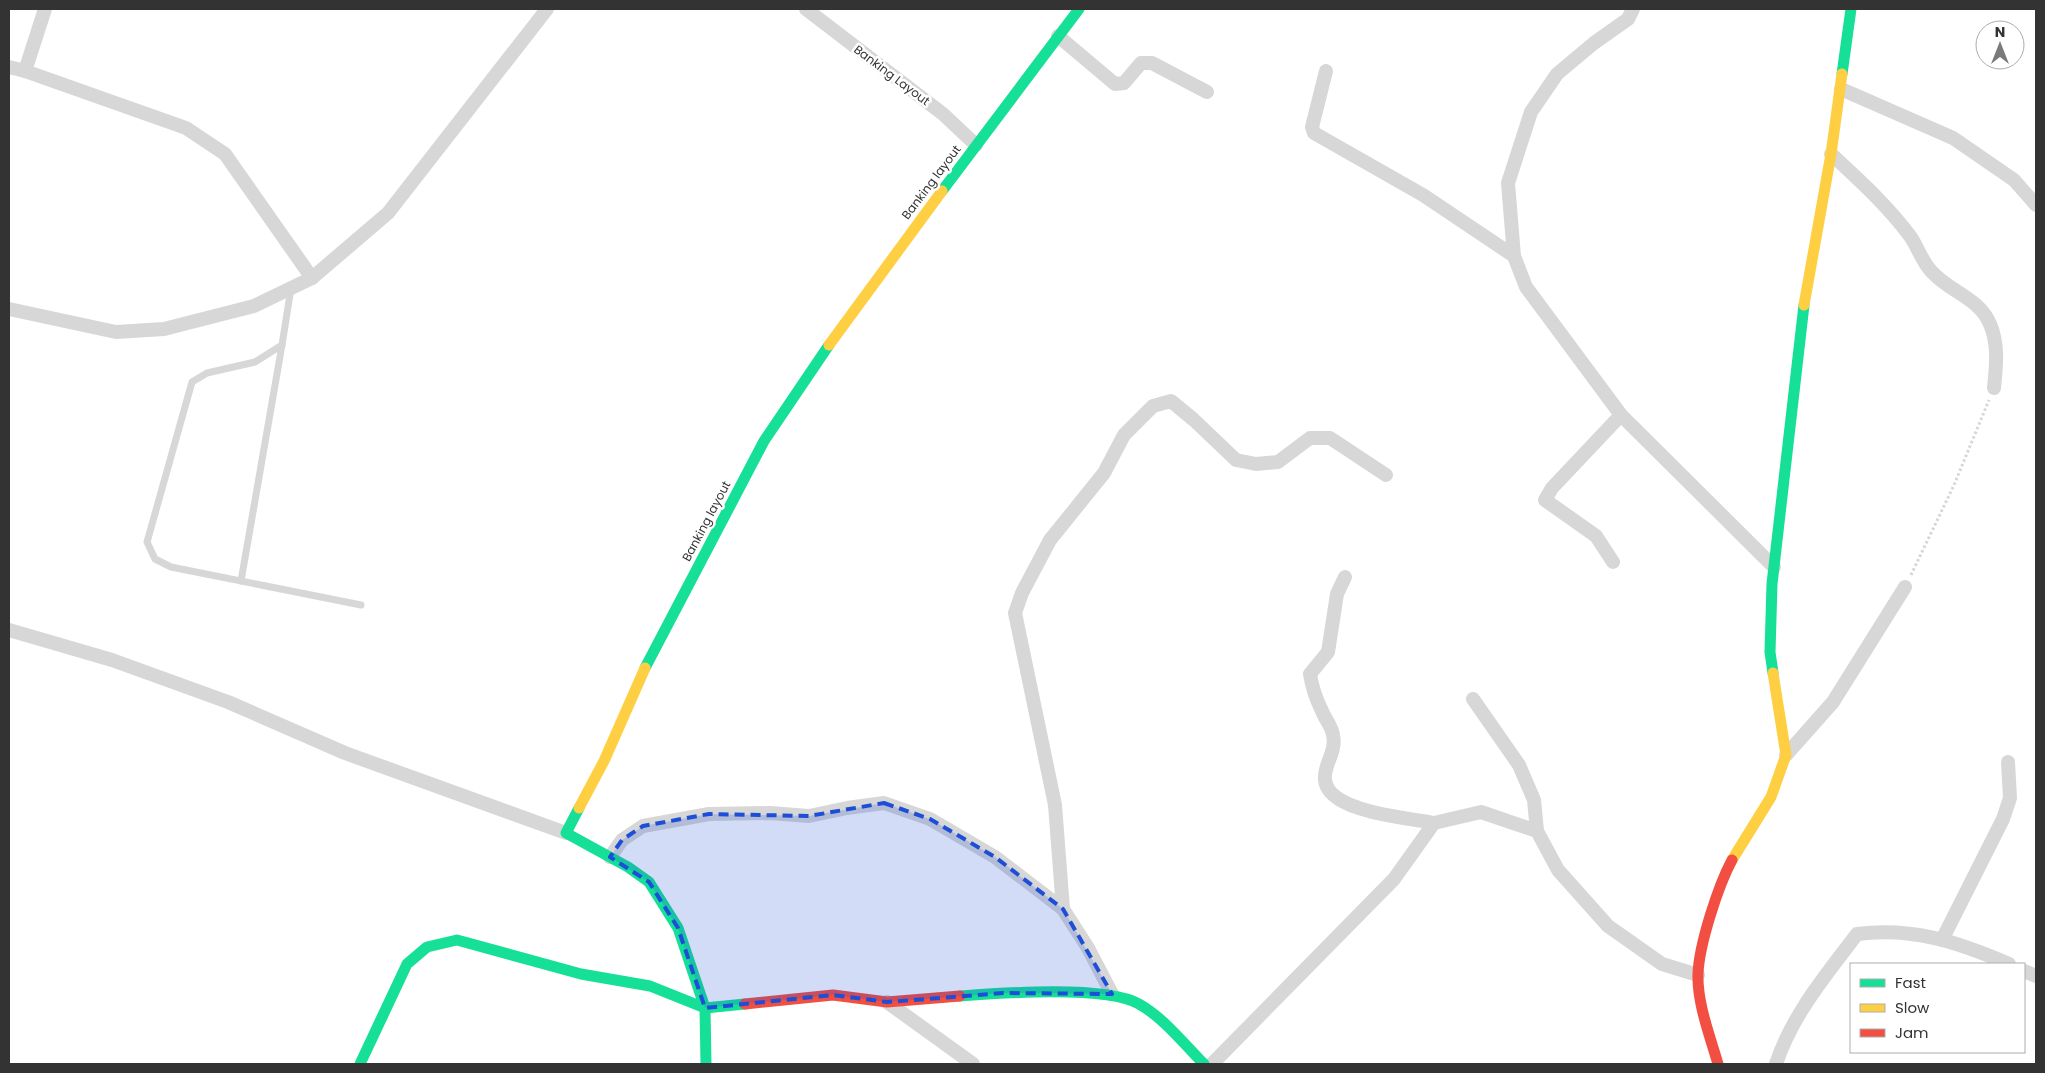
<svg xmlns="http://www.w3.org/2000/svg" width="2045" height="1073" font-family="Poppins,sans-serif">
  <rect width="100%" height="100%" fill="#fff"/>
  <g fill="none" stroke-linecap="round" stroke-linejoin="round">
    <!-- path -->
    <polyline stroke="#d6d6d6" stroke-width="3" stroke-dasharray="2.5 2.5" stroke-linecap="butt" points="1911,575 1954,485 1989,400"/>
    <!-- lane -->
    <g stroke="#d7d7d7" stroke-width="7">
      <polyline points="291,288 282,345 255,362 207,373 192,382 147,542 155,559 171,567 361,605"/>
      <polyline points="241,581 282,345"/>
    </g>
    <!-- street -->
    <g stroke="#d7d7d7" stroke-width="14">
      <polyline points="45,9 25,71 186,128 225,154 312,278"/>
      <polyline points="806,9 943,114 976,145"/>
      <polyline points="1633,9 1628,19 1594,43 1557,74 1531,112 1508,183 1514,256 1526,287 1621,415 1774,567"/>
      <polyline points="1058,36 1115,84 1124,83 1141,63 1152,63 1207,92"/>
      <polyline points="9,67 25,71"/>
      <polyline points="1326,71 1312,127 1314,133 1423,195 1514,256"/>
      <polyline points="1841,89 1953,138 2014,180 2036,205"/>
      <path d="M1831,154C1859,180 1887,205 1910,236C1918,247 1922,262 1932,272C1950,292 1979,298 1990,324C1999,345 1996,367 1994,388"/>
      <polyline points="9,309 116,332 164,329 254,306 312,278 388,213 547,9"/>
      <polyline points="1613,562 1596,536 1545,500 1552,488 1621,415"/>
      <path d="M1345,577L1337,594L1328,652L1310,674C1312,687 1316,699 1322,711C1325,719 1332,727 1333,735C1337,752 1323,765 1325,780C1328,812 1408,818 1434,823"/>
      <polyline points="9,630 112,660 228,702 345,753 566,833"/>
      <polyline points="1473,699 1519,765 1534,800 1537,831"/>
      <polyline points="1786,755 1833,702 1905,587"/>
      <polyline points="610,857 622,840 643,826 709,814 770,813 809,816 847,808 884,803 930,819 995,857 1063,909"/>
      <polyline points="1942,940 2003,819 2010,798 2008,762"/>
      <polyline points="2024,971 2036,976"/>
      <polyline points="1112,994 1088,948 1063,909 1055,805 1015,613 1022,593 1050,540 1104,473 1124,435 1153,406 1171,401 1194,420 1236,460 1256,464 1278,462 1310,438 1330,438 1386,475"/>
      <polyline points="887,1002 973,1064"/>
      <polyline points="1212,1064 1394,879 1434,823 1481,812 1537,831 1558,870 1608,926 1662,964 1698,975"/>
      <path d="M1776,1064C1792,1015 1826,975 1857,934C1913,927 1958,942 2009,964"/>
    </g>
    <!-- fast -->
    <g stroke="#16e098" stroke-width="11">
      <polyline points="1842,74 1851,9"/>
      <polyline points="942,191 1079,9"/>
      <polyline points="645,668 764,441 829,345"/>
      <polyline points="1773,673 1770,652 1772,584 1804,305"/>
      <polyline points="579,808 566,833 628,867 649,882 678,928 705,1008 706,1064"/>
      <path d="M960,996C1001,993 1106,985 1139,1004C1164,1018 1184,1044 1204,1064"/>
      <polyline points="360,1064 407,964 427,947 457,940 581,974 650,986 705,1008 745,1004"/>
    </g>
    <!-- slow -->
    <g stroke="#ffcf43" stroke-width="11">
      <polyline points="1804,305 1831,154 1842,74"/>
      <polyline points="829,345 942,191"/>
      <polyline points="579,808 604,761 645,668"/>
      <polyline points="1732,860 1771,797 1786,755 1773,673"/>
    </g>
    <!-- jam -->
    <g stroke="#f24e42" stroke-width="11">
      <polyline points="745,1004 833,995 887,1002 960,996"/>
      <path d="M1718,1064C1710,1036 1697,1003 1698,974C1699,945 1718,886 1732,860"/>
    </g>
  </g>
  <!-- marked area -->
  <path fill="#1d4ed8" fill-opacity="0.2" stroke="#1d4ed8" stroke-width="4" stroke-dasharray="10 6" stroke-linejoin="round" d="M884,803L930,819L995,857L1063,909L1112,994L1003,993L887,1002L833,995L705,1008L678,928L649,882L610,857L622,840L643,826L709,814L809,816Z"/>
  <g text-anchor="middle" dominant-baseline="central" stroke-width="5" stroke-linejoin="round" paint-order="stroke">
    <!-- street labels -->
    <g font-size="12" fill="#333" stroke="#fff">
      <text transform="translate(892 75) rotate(37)">Banking Layout</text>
      <text transform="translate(931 182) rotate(-53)">Banking layout</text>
      <text transform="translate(706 521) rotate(-62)">Banking layout</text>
    </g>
  </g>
  <!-- border -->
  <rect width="2045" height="1073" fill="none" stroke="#333333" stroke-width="20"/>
  <!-- legend -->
  <rect x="1850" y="963" width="175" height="90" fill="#ffffff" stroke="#adadad"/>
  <rect x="1860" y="979" width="25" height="8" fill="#16e098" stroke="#adadad"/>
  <text x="1895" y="988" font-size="15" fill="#333333">Fast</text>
  <rect x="1860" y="1004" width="25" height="8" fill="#ffcf43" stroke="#adadad"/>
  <text x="1895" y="1013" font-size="15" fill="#333333">Slow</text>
  <rect x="1860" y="1029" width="25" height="8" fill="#f24e42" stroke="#adadad"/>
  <text x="1895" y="1038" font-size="15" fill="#333333">Jam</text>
  <!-- north arrow -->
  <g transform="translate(2000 45)"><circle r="24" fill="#ffffff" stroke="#adadad"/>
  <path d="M0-4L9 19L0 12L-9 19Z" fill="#7a7a7a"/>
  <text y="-8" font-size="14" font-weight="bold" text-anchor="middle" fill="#333333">N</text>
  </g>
</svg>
